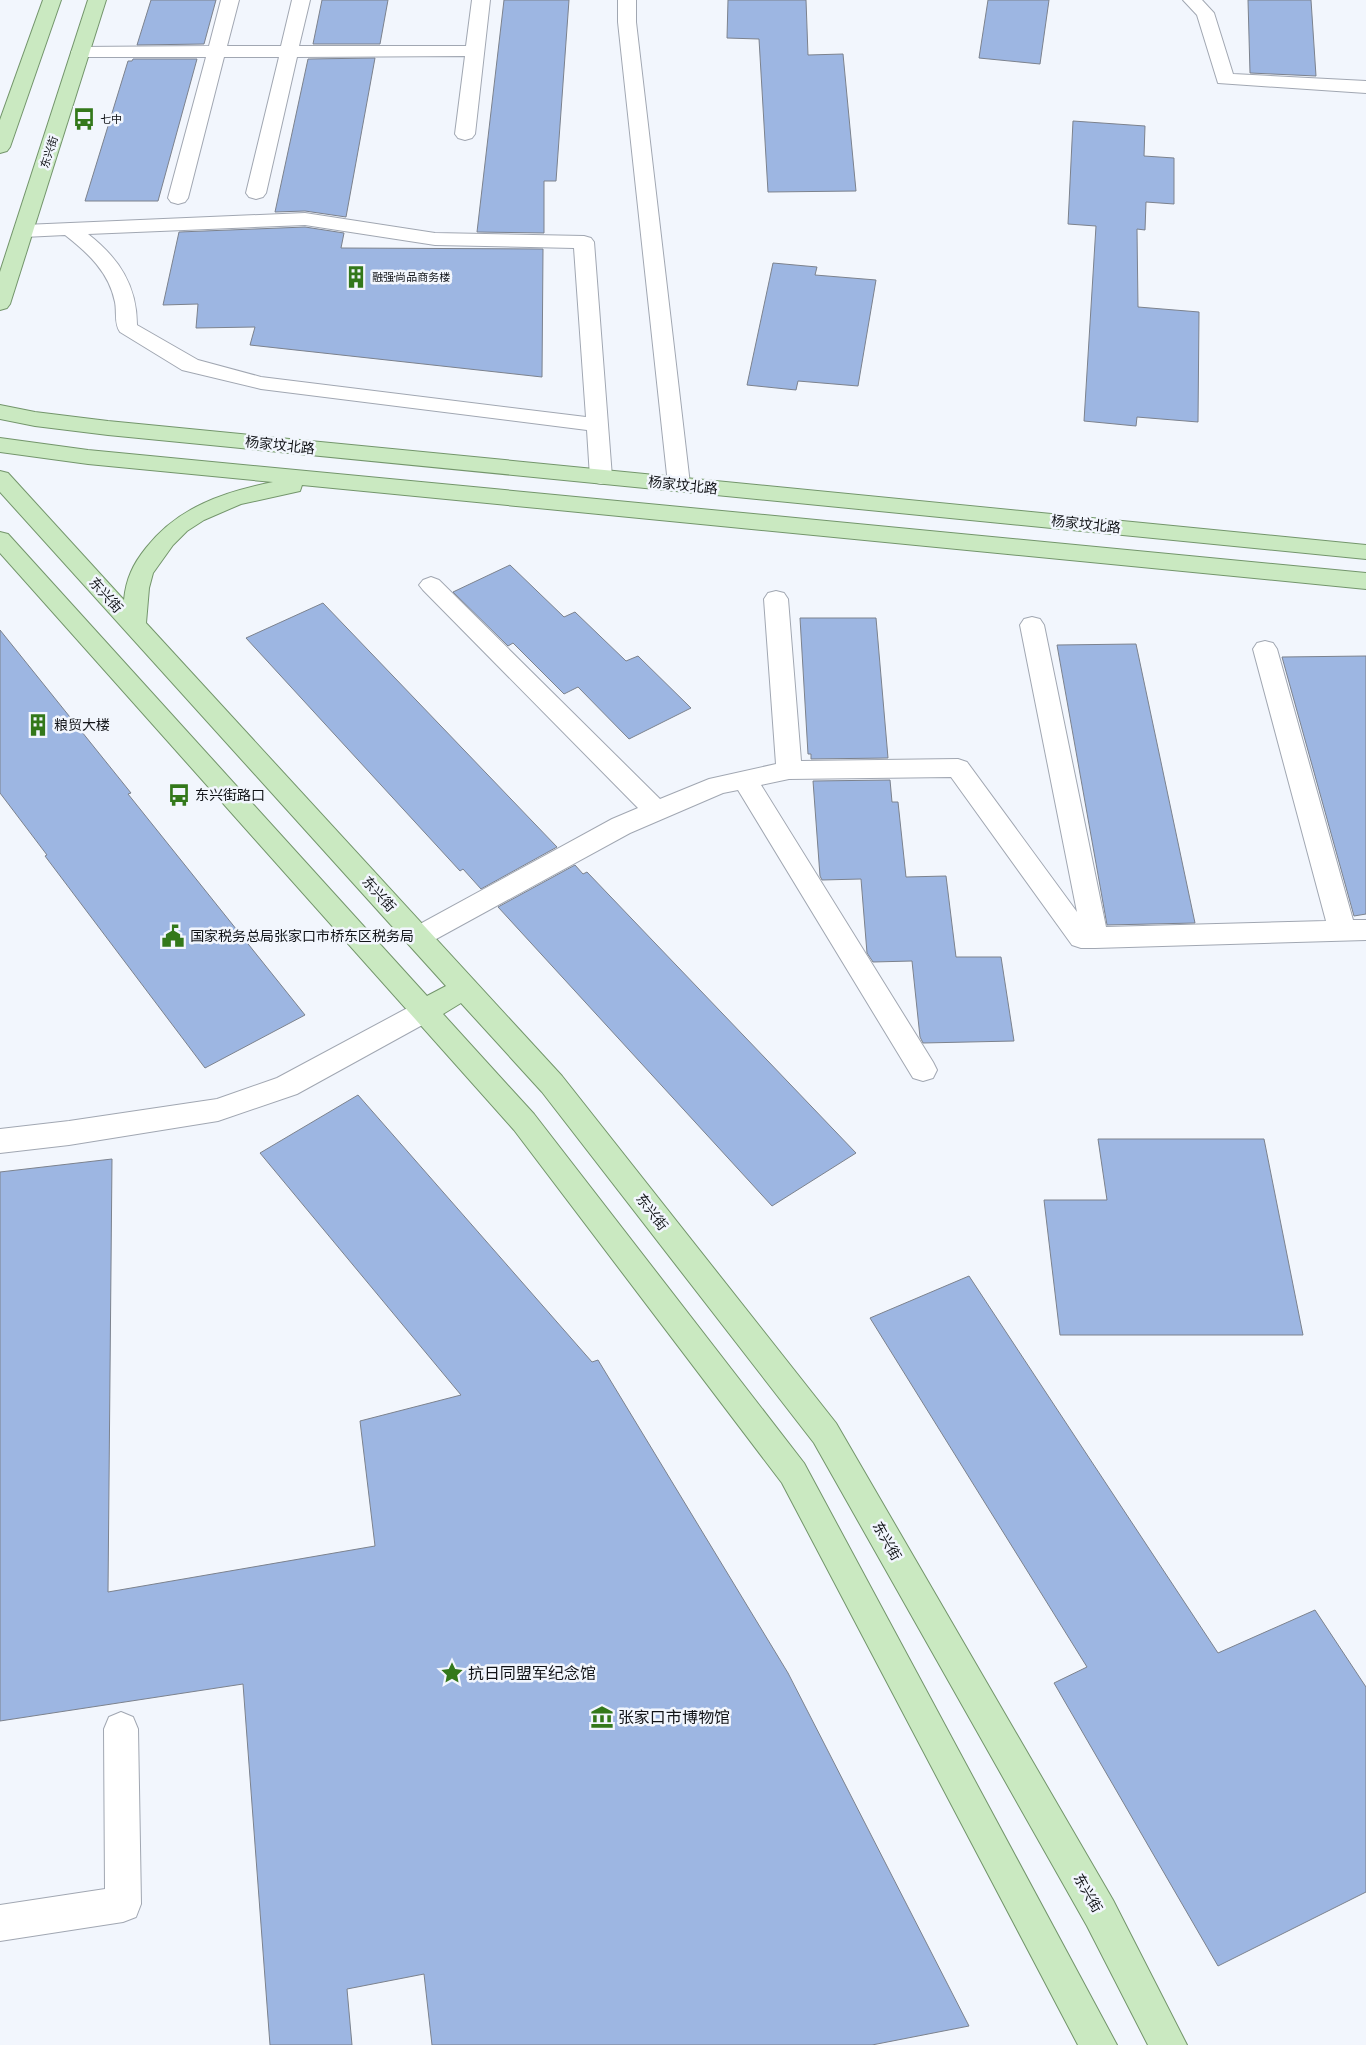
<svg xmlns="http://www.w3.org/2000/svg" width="1366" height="2045" font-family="Merriweather,'Noto Sans SC',serif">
  <rect width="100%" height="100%" fill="#f2f6fd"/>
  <!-- building -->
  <g fill="#9db6e2" stroke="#7c828d">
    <polygon points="151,0 216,0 204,44 137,45"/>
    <polygon points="322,0 388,0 380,44 313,44"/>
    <polygon points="504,0 569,0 556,181 544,181 544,233 477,232"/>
    <polygon points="728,0 806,0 808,55 843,54 856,191 768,192 759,39 727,38"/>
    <polygon points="988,0 1049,0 1040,64 979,58"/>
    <polygon points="1248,0 1311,0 1316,76 1250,73"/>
    <polygon points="375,58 346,217 305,211 275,212 308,59"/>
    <polygon points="133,59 197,59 158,201 85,201 128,61 132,61"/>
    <polygon points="1073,121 1145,126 1144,156 1174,158 1174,204 1146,202 1145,230 1137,229 1138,307 1199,312 1198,422 1137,417 1136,426 1084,421 1096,226 1068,224"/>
    <polygon points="305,227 344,233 341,248 543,249 542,377 250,345 255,327 196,328 198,304 163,305 179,232"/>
    <polygon points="773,263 817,267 815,275 876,280 858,386 798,381 796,390 747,385"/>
    <polygon points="510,565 564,617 575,612 626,661 638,656 691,708 629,739 578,687 564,694 513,643 508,646 453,592"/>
    <polygon points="323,603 557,847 481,889 463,869 460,871 246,638"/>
    <polygon points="800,618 876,618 888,758 811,759 811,754 808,754"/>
    <polygon points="0,630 131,793 128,794 305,1015 205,1068 45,856 47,855 0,793"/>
    <polygon points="1136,644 1195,923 1107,925 1057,645"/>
    <polygon points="1366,656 1366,914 1354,916 1282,657"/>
    <polygon points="890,780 892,802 898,802 906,877 946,876 956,957 1001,957 1014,1041 923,1043 920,1037 912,961 873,962 867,953 861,879 822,880 820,876 813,781"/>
    <polygon points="575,865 583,874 587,872 856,1153 772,1206 498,907"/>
    <polygon points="358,1095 592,1362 598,1360 788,1673 969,2026 872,2045 432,2045 424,1974 347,1989 352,2045 270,2045 243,1684 0,1721 0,1172 112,1159 108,1592 375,1546 360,1421 461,1395 260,1153"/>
    <polygon points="1098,1139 1264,1139 1303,1335 1060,1335 1044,1200 1107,1200"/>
    <polygon points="969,1276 1218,1653 1315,1610 1366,1687 1366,1892 1218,1966 1054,1683 1087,1667 870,1318"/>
  </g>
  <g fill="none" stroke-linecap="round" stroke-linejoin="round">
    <defs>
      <g id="minor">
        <polygon points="221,0 239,0 227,46 281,46 292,0 310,0 299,46 466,46 472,0 490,0 475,134 472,138 465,140 458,138 455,134 465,56 297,57 266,193 263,197 256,199 249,197 246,193 279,57 224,57 188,198 185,202 178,204 171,202 168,198 206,57 80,57 74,56 71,52 74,48 80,47 209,46"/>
        <polygon points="618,0 636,0 636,22 690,484 687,489 679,491 671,489 668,484 618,22"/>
        <polygon points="1183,0 1202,0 1214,13 1233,74 1366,81 1366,93 1218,83 1197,15"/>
        <path d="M305,213L435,233L584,236L591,238L594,242L612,477L609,482L601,484L593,482L590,477L587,430L261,389L182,370L120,332C114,324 117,312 115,302C109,272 88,253 65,235L24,237L17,235L14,231L17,227L24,225ZM305,225L435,245L574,248L586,417L261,377L198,360L137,325C137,286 119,258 88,234Z"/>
        <polygon points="431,577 439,580 660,799 709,779 776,764 764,599 768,593 776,591 784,593 788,599 801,761 958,759 967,762 1077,912 1020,625 1024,619 1032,617 1040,619 1044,625 1106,927 1326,921 1253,649 1257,643 1265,641 1273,643 1277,649 1353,920 1366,920 1366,940 1095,948 1081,948 1072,945 951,777 789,779 761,785 933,1062 937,1070 933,1078 923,1081 913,1078 738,790 723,793 630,833 427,944 418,947 409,944 405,937 409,930 612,819 638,808 423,590 419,585 423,580"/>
        <polygon points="425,1000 435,1004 439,1011 435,1018 297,1094 218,1121 69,1145 0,1153 0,1129 69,1121 217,1099 277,1078 415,1004"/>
        <polygon points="121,1712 133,1717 138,1729 141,1904 136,1917 123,1922 0,1941 0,1905 105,1889 104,1729 109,1717"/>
      </g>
      <g id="major">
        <polygon points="43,0 61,0 10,147 7,151 0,153 0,120"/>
        <polygon points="88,0 106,0 10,304 7,308 0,310 0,272"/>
        <polygon points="0,405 35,412 108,421 1366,545 1366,559 108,435 35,426 0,419"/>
        <path d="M0,438L88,450L1366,573V589L302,485L300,491L241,504L204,520L187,531L173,545L153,573L149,588L146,623L562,1076L836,1423L1113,1900L1187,2045H1148L1087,1926L814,1443L542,1092L461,1003L443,1014L534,1114L804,1463L1117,2045H1078L782,1483L514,1130L0,553V532L8,534L427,996L446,986L0,492V471L8,473L124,600C126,579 133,564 146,548C178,507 224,492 273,482L88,464L0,452Z"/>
      </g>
    </defs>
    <!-- minor casing -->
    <use href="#minor" stroke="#a1a7b2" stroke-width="2"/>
    <!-- major casing -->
    <use href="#major" stroke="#73956b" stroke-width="2"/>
    <!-- minor -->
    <use href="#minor" fill="#fff" fill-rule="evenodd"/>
    <!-- major -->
    <use href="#major" fill="#cae9c1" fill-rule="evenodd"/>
  </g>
  <!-- icons -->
  <defs>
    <symbol id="bus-bare" viewBox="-9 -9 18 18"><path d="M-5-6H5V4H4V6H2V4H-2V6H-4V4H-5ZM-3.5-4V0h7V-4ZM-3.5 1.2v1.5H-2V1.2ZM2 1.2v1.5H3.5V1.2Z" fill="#33781a" stroke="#f2f6fd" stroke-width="2.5" paint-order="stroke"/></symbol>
    <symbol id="building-bare" viewBox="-9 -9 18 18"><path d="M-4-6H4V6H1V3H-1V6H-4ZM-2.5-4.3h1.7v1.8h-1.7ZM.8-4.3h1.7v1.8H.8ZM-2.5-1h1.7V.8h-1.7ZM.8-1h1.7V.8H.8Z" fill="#33781a" stroke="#f2f6fd" stroke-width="2.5" paint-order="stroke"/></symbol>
    <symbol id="civic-bare" viewBox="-9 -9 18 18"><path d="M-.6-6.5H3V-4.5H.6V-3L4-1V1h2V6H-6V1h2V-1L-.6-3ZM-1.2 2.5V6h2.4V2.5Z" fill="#33781a" stroke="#f2f6fd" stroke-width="2.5" paint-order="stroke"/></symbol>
    <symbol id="sight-bare" viewBox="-9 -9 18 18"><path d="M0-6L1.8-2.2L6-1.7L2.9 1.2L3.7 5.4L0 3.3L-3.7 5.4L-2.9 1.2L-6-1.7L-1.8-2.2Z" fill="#33781a" stroke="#f2f6fd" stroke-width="2.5" paint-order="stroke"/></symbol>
    <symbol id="museum-bare" viewBox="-9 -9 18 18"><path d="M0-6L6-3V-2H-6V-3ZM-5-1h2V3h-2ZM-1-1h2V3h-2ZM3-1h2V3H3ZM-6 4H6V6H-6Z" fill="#33781a" stroke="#f2f6fd" stroke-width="2.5" paint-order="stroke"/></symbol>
  </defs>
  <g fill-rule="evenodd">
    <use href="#bus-bare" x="68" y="103" width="32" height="32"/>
    <use href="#building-bare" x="340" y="261" width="32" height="32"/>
    <use href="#building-bare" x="22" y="709" width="32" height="32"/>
    <use href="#bus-bare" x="163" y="779" width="32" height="32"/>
    <use href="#civic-bare" x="157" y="920" width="32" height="32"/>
    <use href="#sight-bare" x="436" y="1657" width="32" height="32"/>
    <use href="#museum-bare" x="586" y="1701" width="32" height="32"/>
  </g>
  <g text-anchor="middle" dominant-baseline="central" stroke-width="5" stroke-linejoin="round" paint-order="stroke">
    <!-- far-poi labels -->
    <g font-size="11" fill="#121418" stroke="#f2f6fd" text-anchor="start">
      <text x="100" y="119">七中</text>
      <text x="372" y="277">融强·尚品商务楼</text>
    </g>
    <!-- far-street labels -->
    <g font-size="11" fill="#121418" stroke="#f2f6fd">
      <text transform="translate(49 152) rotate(-72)">东兴街</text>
    </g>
    <!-- street labels -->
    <g font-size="14" fill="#121418" stroke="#f2f6fd">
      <text transform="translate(280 445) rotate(6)">杨家坟北路</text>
      <text transform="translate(683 485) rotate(6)">杨家坟北路</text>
      <text transform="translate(1086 524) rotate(6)">杨家坟北路</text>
      <text transform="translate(106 595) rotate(48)">东兴街</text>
      <text transform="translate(379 894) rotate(48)">东兴街</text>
      <text transform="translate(652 1212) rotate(52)">东兴街</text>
      <text transform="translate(887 1541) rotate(60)">东兴街</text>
      <text transform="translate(1088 1893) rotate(60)">东兴街</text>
    </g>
    <!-- poi labels -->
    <g font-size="14" fill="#121418" stroke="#f2f6fd" text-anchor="start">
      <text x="54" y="725">粮贸大楼</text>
      <text x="195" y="795">东兴街路口</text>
      <text x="190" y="936">国家税务总局张家口市桥东区税务局</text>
    </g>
    <!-- near-poi labels -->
    <g font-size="16" fill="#121418" stroke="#f2f6fd" text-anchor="start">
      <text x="468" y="1673">抗日同盟军纪念馆</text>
      <text x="618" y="1717">张家口市博物馆</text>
    </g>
  </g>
</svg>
